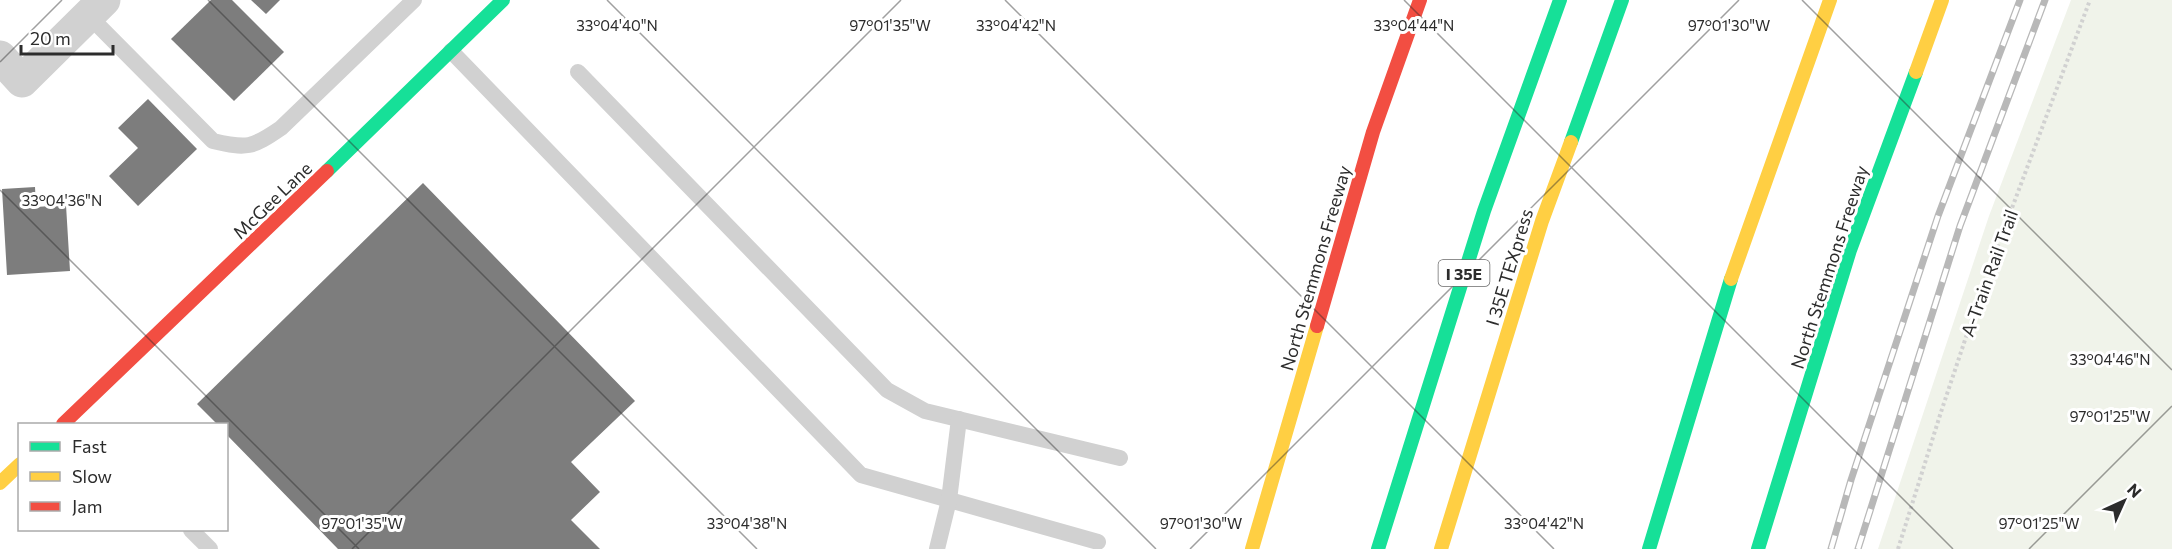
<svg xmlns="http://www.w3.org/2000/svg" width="2172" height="549" font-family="Commissioner,sans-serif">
  <rect width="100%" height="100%" fill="#fff"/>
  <!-- green -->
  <polygon fill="#f0f3ea" points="2071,0 2172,0 2172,549 1878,549 1989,216"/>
  <!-- building -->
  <g fill="#7d7d7d">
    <polygon points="211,0 232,0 284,52 234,101 171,39"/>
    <polygon points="251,0 280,0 266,14"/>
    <polygon points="148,99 197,149 138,206 109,176 138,148 118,128"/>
    <polygon points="423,183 635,401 571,462 600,492 571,520 600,549 338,549 226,434 226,424 217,424 197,404"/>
    <polygon points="35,187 36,207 66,205 70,271 7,275 2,189"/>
  </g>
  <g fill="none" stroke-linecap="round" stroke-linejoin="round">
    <!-- path -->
    <polyline stroke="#d1d1d1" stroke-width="4" stroke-dasharray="3 3" stroke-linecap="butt" points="1898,549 1941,412 1985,280 2090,0"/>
    <!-- lane -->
    <g stroke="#d1d1d1" stroke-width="16">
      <path d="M88,15L213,141C247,149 252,148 281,128L414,0"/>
      <polyline points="451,51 861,475 1098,542"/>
      <polyline points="578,72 887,390 925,411 1120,458"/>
      <polyline points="191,530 210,549"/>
      <polyline points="937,549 949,500 959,419"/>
    </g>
    <!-- street -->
    <polyline stroke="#d1d1d1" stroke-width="33" points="0,57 22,81 104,0"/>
    <!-- fast -->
    <g stroke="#16e098" stroke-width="14">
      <polyline points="1571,142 1622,0"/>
      <polyline points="327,171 503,0"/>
      <polyline points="1378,549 1484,211 1560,0"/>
      <polyline points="1649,549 1731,279"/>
      <polyline points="1758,549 1850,250 1916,72"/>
    </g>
    <!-- slow -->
    <g stroke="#ffcf43" stroke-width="14">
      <polyline points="1916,72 1942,0"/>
      <polyline points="1731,279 1830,0"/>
      <polyline points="0,483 20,464"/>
      <polyline points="1252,549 1317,326"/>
      <polyline points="1441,549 1542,221 1571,142"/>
    </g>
    <!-- jam -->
    <g stroke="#f24e42" stroke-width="14">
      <polyline points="1317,326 1373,132 1420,0"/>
      <polyline points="63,424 327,171"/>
    </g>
    <defs>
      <g id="rail">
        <polyline points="1831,549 1851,480 1938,216 2020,0"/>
        <polyline points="1858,549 1960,226 2045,0"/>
      </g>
    </defs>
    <!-- rail casing -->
    <use href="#rail" stroke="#b8b8b8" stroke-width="7"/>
    <!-- rail -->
    <use href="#rail" stroke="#fff" stroke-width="4.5" stroke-dasharray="14" stroke-linecap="butt"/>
  </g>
  <!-- ticks -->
  <path fill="none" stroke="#2c2c2c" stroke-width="1.5" stroke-opacity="0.45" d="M208,0L757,549M607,0L1156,549M1005,0L1554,549M1404,0L1953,549M1802,0L2172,370M0,62L62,0M0,190L359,549M352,549L901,0M1190,549L1739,0M2029,549L2172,406"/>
  <g text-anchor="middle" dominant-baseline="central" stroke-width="6" stroke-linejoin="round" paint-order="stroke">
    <!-- shield labels -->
    <rect fill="#fff" stroke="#6b6b6b" stroke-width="1.5" x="1438.5" y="260" width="51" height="26" rx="4.5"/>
    <g font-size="16" font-weight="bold" fill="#2c2c2c">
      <text x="1464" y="273">I 35E</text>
    </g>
    <!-- street labels -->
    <g font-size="18" fill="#2c2c2c" stroke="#fff">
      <text transform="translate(272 200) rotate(-44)">McGee Lane</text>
      <text transform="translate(1509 267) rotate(-73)">I 35E TEXpress</text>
      <text transform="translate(1829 267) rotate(-72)">North Stemmons Freeway</text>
      <text transform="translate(1315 268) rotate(-74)">North Stemmons Freeway</text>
      <text transform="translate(1989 273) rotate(-70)">A-Train Rail Trail</text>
    </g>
  </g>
  <g font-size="15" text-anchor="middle" fill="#2c2c2c" stroke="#fff" stroke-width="6" stroke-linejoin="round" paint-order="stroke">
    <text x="617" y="31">33°04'40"N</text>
    <text x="890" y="31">97°01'35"W</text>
    <text x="1016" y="31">33°04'42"N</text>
    <text x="1414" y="31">33°04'44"N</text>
    <text x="1729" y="31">97°01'30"W</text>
    <text x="62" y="206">33°04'36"N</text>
    <text x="2110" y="365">33°04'46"N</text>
    <text x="2110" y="422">97°01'25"W</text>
    <text x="362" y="529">97°01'35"W</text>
    <text x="747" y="529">33°04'38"N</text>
    <text x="1201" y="529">97°01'30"W</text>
    <text x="1544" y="529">33°04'42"N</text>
    <text x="2039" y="529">97°01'25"W</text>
  </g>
  <!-- legend -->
  <rect x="18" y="423" width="210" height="108" fill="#ffffff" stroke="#ababab" stroke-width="1.5"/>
  <rect x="30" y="442" width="30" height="9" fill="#16e098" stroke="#ababab" stroke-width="1.5"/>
  <text x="72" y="453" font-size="18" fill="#2c2c2c">Fast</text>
  <rect x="30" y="472" width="30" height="9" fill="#ffcf43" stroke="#ababab" stroke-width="1.5"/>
  <text x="72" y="483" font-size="18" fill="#2c2c2c">Slow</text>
  <rect x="30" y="502" width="30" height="9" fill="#f24e42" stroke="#ababab" stroke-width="1.5"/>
  <text x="72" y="513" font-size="18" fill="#2c2c2c">Jam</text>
  <!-- north arrow -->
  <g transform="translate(2124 501) rotate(45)" stroke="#ffffff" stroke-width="4.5" paint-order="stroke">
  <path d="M0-4.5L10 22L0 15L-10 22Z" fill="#2c2c2c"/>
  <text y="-9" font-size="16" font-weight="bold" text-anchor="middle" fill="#2c2c2c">N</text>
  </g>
  <!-- scale -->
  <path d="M21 45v9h92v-9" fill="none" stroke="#2c2c2c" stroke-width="3"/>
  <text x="30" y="45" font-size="18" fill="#2c2c2c" stroke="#ffffff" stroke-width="4.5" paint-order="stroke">20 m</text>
</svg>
